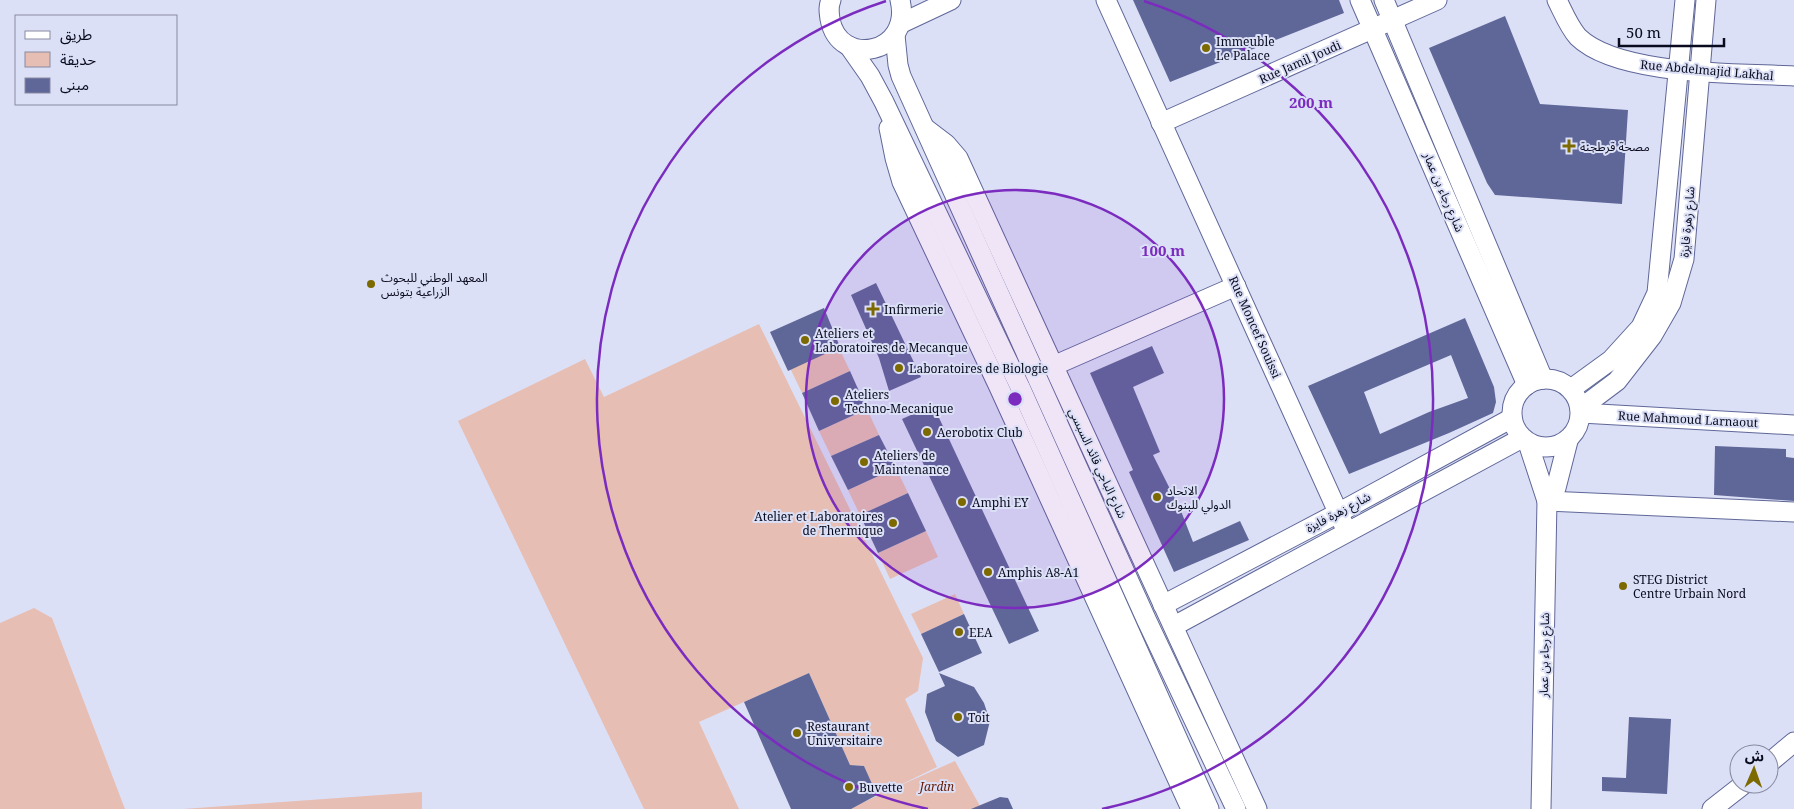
<svg xmlns="http://www.w3.org/2000/svg" width="1794" height="809" font-family="'Noto Serif','Noto Sans Arabic',serif">
  <rect width="100%" height="100%" fill="#dce0f7"/>
  <!-- green -->
  <g fill="#e7beb3">
    <polygon points="759,324 923,658 918,691 905,699 937,767 892,789 955,761 980,806 977,809 849,809 877,796 864,766 850,765 809,673 699,722 739,809 644,809 458,421 585,359 604,397"/>
    <polygon points="838,346 850,371 802,393 790,368"/>
    <polygon points="867,409 879,435 831,456 819,431"/>
    <polygon points="896,468 908,493 860,515 848,490"/>
    <polygon points="926,531 938,557 890,579 878,553"/>
    <polygon points="955,594 964,614 921,634 911,614"/>
    <polygon points="34,608 52,618 125,809 0,809 0,623"/>
    <polygon points="422,792 422,809 183,809"/>
  </g>
  <!-- building -->
  <g fill="#5f6798" fill-rule="evenodd">
    <polygon points="1133,0 1339,0 1344,13 1170,82"/>
    <polygon points="1505,16 1540,104 1628,110 1622,204 1495,195 1487,183 1429,48"/>
    <polygon points="876,283 921,377 889,391 879,358 851,295"/>
    <polygon points="824,308 840,347 788,371 770,332"/>
    <path d="M1465,318L1494,387L1496,402L1493,413L1449,433L1349,474L1308,386ZM1451,355L1468,398L1429,412L1380,434L1364,392Z"/>
    <polygon points="1152,346 1164,373 1133,387 1160,452 1153,455 1181,511 1193,542 1240,521 1249,540 1174,572 1129,472 1133,470 1090,373"/>
    <polygon points="850,371 867,409 819,431 802,393"/>
    <polygon points="933,405 1039,631 1009,644 902,419"/>
    <polygon points="879,435 896,468 848,490 831,456"/>
    <polygon points="1715,446 1786,449 1786,457 1794,458 1794,501 1714,495"/>
    <polygon points="908,493 926,531 878,553 860,515"/>
    <polygon points="964,614 982,653 939,672 921,634"/>
    <polygon points="809,673 850,765 864,766 877,795 851,809 791,809 744,702"/>
    <polygon points="939,673 974,687 984,703 990,721 984,745 958,757 936,741 925,712 927,694 945,686"/>
    <polygon points="1629,717 1671,719 1667,794 1602,791 1602,777 1626,778"/>
    <polygon points="1000,797 1008,798 1013,809 971,809"/>
  </g>
  <g fill="none" stroke-linecap="round" stroke-linejoin="round">
    <defs>
      <g id="minor">
        <path d="M831,0C828,7 829,12 830,19C839,69 913,54 900,0"/>
        <polyline points="1106,0 1347,532"/>
        <polyline points="1360,0 1527,385"/>
        <polyline points="1384,0 1543,379"/>
        <path d="M1557,0C1563,12 1569,27 1578,37C1618,76 1739,73 1794,76"/>
        <polyline points="902,23 951,0"/>
        <polyline points="895,35 898,65 901,76 924,127 1147,621 1236,809"/>
        <polyline points="849,46 870,76 884,102 1020,387 1209,809"/>
        <polyline points="1161,123 1437,0"/>
        <polyline points="889,128 895,158 902,182 998,385 1191,809"/>
        <polyline points="925,128 946,144 958,158 1257,809"/>
        <polyline points="1053,366 1236,286"/>
        <circle cx="1546" cy="413" r="34"/>
        <polyline points="1571,389 1611,360 1641,327 1657,293 1685,0"/>
        <polyline points="1581,408 1617,381 1652,336 1671,303 1684,259 1706,0"/>
        <polyline points="1581,413 1794,425"/>
        <polyline points="1528,443 1547,501 1541,809"/>
        <polyline points="1547,501 1794,512"/>
        <polyline points="1547,501 1556,488 1568,441"/>
        <polyline points="1163,605 1338,513 1512,418"/>
        <polyline points="1174,626 1522,438"/>
        <polyline points="1769,763 1794,742"/>
        <polyline points="1712,809 1744,784"/>
      </g>
    </defs>
    <!-- minor casing -->
    <use href="#minor" stroke="#5f6798" stroke-width="21"/>
    <!-- minor -->
    <use href="#minor" stroke="#fff" stroke-width="19"/>
  </g>
  <!-- distance rings -->
  <circle cx="1015" cy="399" r="209" fill="#7b2cbf" fill-opacity=".12"/>
  <g fill="none" stroke="#7b2cbf" stroke-width="2.5">
    <circle cx="1015" cy="399" r="209"/>
    <path d="M928 809A419 419 0 0 1 886 1M1144 1A419 419 0 0 1 1102 809"/>
  </g>
  <!-- markers -->
  <g fill="#7c6900" stroke="#dce0f7" stroke-width="2">
    <circle cx="1206" cy="48" r="5"/>
    <path d="M1566.5 138.5h5v5h5v5h-5v5h-5v-5h-5v-5h5z"/>
    <circle cx="371" cy="284" r="5"/>
    <path d="M870.5 301.5h5v5h5v5h-5v5h-5v-5h-5v-5h5z"/>
    <circle cx="805" cy="340" r="5"/>
    <circle cx="899" cy="368" r="5"/>
    <circle cx="835" cy="401" r="5"/>
    <circle cx="927" cy="432" r="5"/>
    <circle cx="864" cy="462" r="5"/>
    <circle cx="1157" cy="497" r="5"/>
    <circle cx="962" cy="502" r="5"/>
    <circle cx="893" cy="523" r="5"/>
    <circle cx="988" cy="572" r="5"/>
    <circle cx="1623" cy="586" r="5"/>
    <circle cx="959" cy="632" r="5"/>
    <circle cx="958" cy="717" r="5"/>
    <circle cx="797" cy="733" r="5"/>
    <circle cx="849" cy="787" r="5"/>
  </g>
  <g text-anchor="middle" dominant-baseline="central" stroke-width="4" stroke-linejoin="round" paint-order="stroke">
    <!-- poi labels -->
    <g font-size="12" fill="#080a1d" stroke="#dce0f7" text-anchor="start">
      <text x="1216" y="41">Immeuble<tspan x="1216" dy="14">Le Palace</tspan></text>
      <text x="1580" y="146">مصحة قرطجنة</text>
      <text x="381" y="277">المعهد الوطني للبحوث<tspan x="381" dy="14">الزراعية بتونس</tspan></text>
      <text x="884" y="309">Infirmerie</text>
      <text x="815" y="333">Ateliers et<tspan x="815" dy="14">Laboratoires de Mecanque</tspan></text>
      <text x="909" y="368">Laboratoires de Biologie</text>
      <text x="845" y="394">Ateliers<tspan x="845" dy="14">Techno-Mecanique</tspan></text>
      <text x="937" y="432">Aerobotix Club</text>
      <text x="874" y="455">Ateliers de<tspan x="874" dy="14">Maintenance</tspan></text>
      <text x="1167" y="490">الاتحاد<tspan x="1167" dy="14">الدولي للبنوك</tspan></text>
      <text x="972" y="502">Amphi EY</text>
      <text x="883" y="516" text-anchor="end">Atelier et Laboratoires<tspan x="883" dy="14">de Thermique</tspan></text>
      <text x="998" y="572">Amphis A8-A1</text>
      <text x="1633" y="579">STEG District<tspan x="1633" dy="14">Centre Urbain Nord</tspan></text>
      <text x="969" y="632">EEA</text>
      <text x="968" y="717">Toit</text>
      <text x="807" y="726">Restaurant<tspan x="807" dy="14">Universitaire</tspan></text>
      <text x="859" y="787">Buvette</text>
    </g>
    <!-- street labels -->
    <g font-size="12" fill="#080a1d" stroke="#dce0f7">
      <text transform="translate(1300 62) rotate(-24)">Rue Jamil Joudi</text>
      <text transform="translate(1707 70) rotate(5)">Rue Abdelmajid Lakhal</text>
      <text transform="translate(1444 192) rotate(67)">شارع رجاء بن عمار</text>
      <text transform="translate(1687 222) rotate(-85)">شارع زهرة فايزة</text>
      <text transform="translate(1255 327) rotate(66)">Rue Moncef Souissi</text>
      <text transform="translate(1688 419) rotate(3)">Rue Mahmoud Larnaout</text>
      <text transform="translate(1098 463) rotate(65)">شارع الباجي قائد السبسي</text>
      <text transform="translate(1338 512) rotate(-28)">شارع زهرة فايزة</text>
      <text transform="translate(1544 655) rotate(-89)">شارع رجاء بن عمار</text>
    </g>
    <!-- park labels -->
    <g font-size="12" font-style="italic" fill="#631902" stroke="#dce0f7">
      <text x="937" y="786">Jardin</text>
    </g>
  </g>
  <circle cx="1015" cy="399" r="8" fill="#7b2cbf" stroke="#dce0f7" stroke-width="2.5"/>
  <g font-size="15" text-anchor="middle" font-weight="bold" fill="#7b2cbf" stroke="#dce0f7" stroke-width="4" stroke-linejoin="round" paint-order="stroke">
    <text x="1311" y="108">200 m</text>
    <text x="1163" y="256">100 m</text>
  </g>
  <!-- legend -->
  <rect x="15" y="15" width="162" height="90" fill="#dce0f7" stroke="#878aa0"/>
  <rect x="25" y="31" width="25" height="8" fill="#ffffff" stroke="#878aa0"/>
  <text x="60" y="40" font-size="15" fill="#080a1d">طريق</text>
  <rect x="25" y="52" width="25" height="15" fill="#e7beb3" stroke="#878aa0"/>
  <text x="60" y="65" font-size="15" fill="#080a1d">حديقة</text>
  <rect x="25" y="78" width="25" height="15" fill="#5f6798" stroke="#878aa0"/>
  <text x="60" y="90" font-size="15" fill="#080a1d">مبنى</text>
  <!-- north arrow -->
  <g transform="translate(1754 769) rotate(2)"><circle r="24" fill="#dce0f7" stroke="#878aa0"/>
  <path d="M0-4L9 19L0 12L-9 19Z" fill="#7c6900"/>
  <text y="-8" font-size="14" font-weight="bold" text-anchor="middle" fill="#080a1d">ش</text>
  </g>
  <!-- scale -->
  <path d="M1619 38v8h105v-8" fill="none" stroke="#080a1d" stroke-width="2.5"/>
  <text x="1626" y="38" font-size="15" fill="#080a1d" stroke="#dce0f7" stroke-width="4" paint-order="stroke">50 m</text>
</svg>
